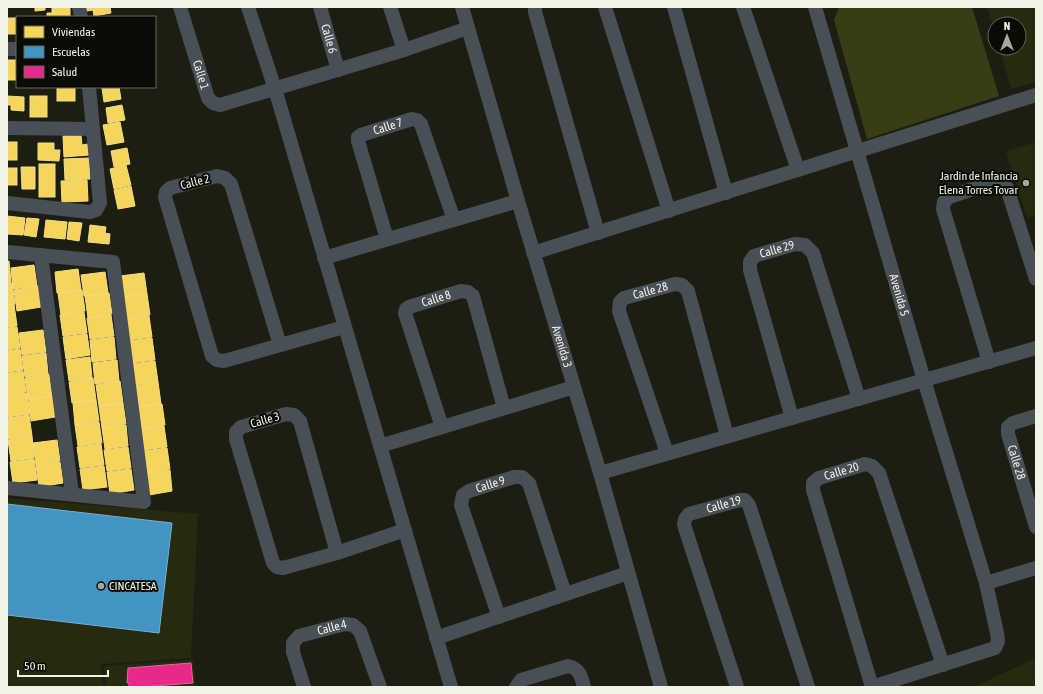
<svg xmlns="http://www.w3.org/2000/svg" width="1043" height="694" font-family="'Asap Condensed',sans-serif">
  <rect width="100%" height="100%" fill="#1c1e12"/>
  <!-- built -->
  <g fill="#262a0f">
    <polygon points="987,7 1036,7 1036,82 1011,89 999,48 1019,48 1019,24 995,24 995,34"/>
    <polygon points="1036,142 1036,215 1027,218 1006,151"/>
    <polygon points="7,498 198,514 191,658 101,664 103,687 7,687"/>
    <polygon points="1036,657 1036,687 974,687 1027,662"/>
    <polygon points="193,660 196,687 106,687 104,666"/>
  </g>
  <!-- green -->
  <polygon fill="#373d15" points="839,7 972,7 999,96 867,139 834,20"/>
  <!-- homes -->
  <g fill="#f6d55c" stroke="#f4de85">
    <polygon points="35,7 45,7 45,10 35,11"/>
    <polygon points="52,7 70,7 70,17 47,17 47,13 52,13"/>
    <polygon points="86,7 110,7 111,13 94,16 93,10 87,11"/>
    <rect x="7" y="18" width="10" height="16"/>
    <rect x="8" y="60" width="9" height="20"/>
    <rect x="57" y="87" width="18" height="14"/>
    <polygon points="106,87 119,87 121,99 104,102 102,88"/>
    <polygon points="7,96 24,97 24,111 11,110 11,105 7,105"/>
    <rect x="30" y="96" width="17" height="21"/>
    <polygon points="122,105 125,120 108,123 106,108"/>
    <polygon points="120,122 124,142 107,145 103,125"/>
    <polygon points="81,135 82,145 88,144 89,155 64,157 63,136"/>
    <rect x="7" y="142" width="10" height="18"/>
    <polygon points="38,143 54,143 54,150 60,150 59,161 38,160"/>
    <polygon points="127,148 130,164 114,167 111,151"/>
    <polygon points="89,158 90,179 65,180 64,159"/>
    <rect x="39" y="164" width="16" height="33"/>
    <polygon points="126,165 131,185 114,189 110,169"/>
    <polygon points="21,167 35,167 35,189 22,189"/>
    <rect x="7" y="168" width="10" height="17"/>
    <polygon points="87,180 88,201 62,202 61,181"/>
    <polygon points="131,186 135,206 118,209 114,190"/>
    <polygon points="7,216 25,218 23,235 7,234"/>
    <polygon points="27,218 39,219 36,237 24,235"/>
    <polygon points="46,220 67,222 65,239 44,237"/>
    <polygon points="69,222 82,223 79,241 67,239"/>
    <polygon points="90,225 106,227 105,233 110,234 109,244 88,242"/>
    <polygon points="7,261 9,261 11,282 7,283"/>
    <polygon points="34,265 37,286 13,289 11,268"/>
    <polygon points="78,269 81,290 57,293 55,272"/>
    <polygon points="105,272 108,293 84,296 81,275"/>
    <polygon points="144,273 147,294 123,297 120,276"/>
    <polygon points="7,283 12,283 15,304 7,305"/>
    <polygon points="38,286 41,307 17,311 14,290"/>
    <polygon points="82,290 85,311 61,315 58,293"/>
    <polygon points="109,293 112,314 88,318 85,296"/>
    <polygon points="147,294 150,315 126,319 124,297"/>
    <polygon points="14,304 17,326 7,327 7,305"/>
    <polygon points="84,312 87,333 63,336 60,315"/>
    <polygon points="111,315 114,336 90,339 87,318"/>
    <polygon points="149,316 152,337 128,340 125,319"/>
    <polygon points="17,327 20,348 7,350 7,328"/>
    <polygon points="43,330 46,352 22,355 19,333"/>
    <polygon points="87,334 90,355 66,359 63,337"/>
    <polygon points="114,337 116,359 92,362 90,340"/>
    <polygon points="152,338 155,360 131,363 128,341"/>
    <polygon points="20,349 23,370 7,372 7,351"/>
    <polygon points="46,353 48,374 25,377 22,356"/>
    <polygon points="90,357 92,378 69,381 66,360"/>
    <polygon points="117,360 119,381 95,384 93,363"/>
    <polygon points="155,361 158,382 134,385 131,364"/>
    <polygon points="23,371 26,392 7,395 7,373"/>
    <polygon points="49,374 52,396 28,399 25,378"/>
    <polygon points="93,378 96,400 72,403 69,382"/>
    <polygon points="120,381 123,403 99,406 96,385"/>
    <polygon points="158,382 161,404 138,407 135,386"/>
    <polygon points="27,393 30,414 7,417 7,395"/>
    <polygon points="53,396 55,417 31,421 29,399"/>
    <polygon points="96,400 99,421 75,425 73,403"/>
    <polygon points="123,403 126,424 102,428 99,406"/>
    <polygon points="162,404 165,425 141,429 138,407"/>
    <polygon points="29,415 32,436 8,439 7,418"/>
    <polygon points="99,422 102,443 78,446 75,425"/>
    <polygon points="126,425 128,446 105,449 102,428"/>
    <polygon points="164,426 167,447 143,450 140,429"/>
    <polygon points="32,436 34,458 11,461 8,440"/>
    <polygon points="57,440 60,461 36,465 33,443"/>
    <polygon points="101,444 104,465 80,468 77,447"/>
    <polygon points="128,447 131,468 107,471 104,450"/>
    <polygon points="167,448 170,469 146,473 143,451"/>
    <polygon points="34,459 37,480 13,483 10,462"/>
    <polygon points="60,462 63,483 39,487 36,465"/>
    <polygon points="104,466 107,487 83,490 80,469"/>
    <polygon points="131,469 134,490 110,494 107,472"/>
    <polygon points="170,470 172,491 149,495 146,473"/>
  </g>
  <!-- schools -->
  <polygon fill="#4393c3" stroke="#77b0ce" points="7,504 172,523 159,633 7,615"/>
  <!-- health -->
  <polygon fill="#e7298a" stroke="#ea66a6" points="191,663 193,683 142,687 129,687 129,683 127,683 128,668"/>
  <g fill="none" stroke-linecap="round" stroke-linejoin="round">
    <!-- street -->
    <g stroke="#484f56" stroke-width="14">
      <polyline points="79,7 81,17"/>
      <path id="s1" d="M180,7L208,98L213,103L220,105L404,50L468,28"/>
      <polyline points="248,7 275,89 451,687"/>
      <path id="s2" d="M320,7L338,70"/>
      <polyline points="390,7 404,50"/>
      <path id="s3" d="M462,7L518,201L600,473L661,687"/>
      <polyline points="535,7 535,12 598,233"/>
      <polyline points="605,7 669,211"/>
      <polyline points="674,7 726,193"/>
      <polyline points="743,7 798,170"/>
      <path id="s4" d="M815,7L924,380L986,583"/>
      <polyline points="7,49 17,49"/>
      <polyline points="7,128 93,129"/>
      <polyline points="7,203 90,212 96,210 100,203 89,87"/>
      <path id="s5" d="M387,239L358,141V137L361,135L412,119L417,120L421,124L454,220"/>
      <polyline points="7,252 113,262 144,502 7,488"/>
      <polyline points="533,253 1036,95"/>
      <polyline points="41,255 72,494"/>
      <polyline points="324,258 518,201"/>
      <polyline points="280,345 231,184 225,178 217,176 170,188 166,192 165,197 212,356 217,360 224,361 344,327"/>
      <polyline points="989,362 943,209 944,202 949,197 994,182 1001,183 1007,188 1036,279"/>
      <path id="s6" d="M1036,416L1013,423L1008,427V434L1036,527"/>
      <path id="s7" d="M792,418L750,270V262L754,256L795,244L805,245L813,253L859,399"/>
      <path id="s8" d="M442,427L405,313L406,309L409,307L461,291L468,292L473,296L504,408"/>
      <polyline points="380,446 574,387"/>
      <path id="s9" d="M667,453L619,311L620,302L624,298L675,284L682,285L688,291L727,436"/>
      <polyline points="600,473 1036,348"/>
      <polyline points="337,553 300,421 294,415 286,414 241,427 236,432 236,439 273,563 277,567 283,568 337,553 405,530"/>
      <path id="s10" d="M499,617L461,505L463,495L469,491L514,477H522L529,483L565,594"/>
      <polyline points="436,638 628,573"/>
      <path id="s11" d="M304,687L293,652V643L299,636L345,624L353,625L360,631L380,687"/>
      <path d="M516,687L521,680L568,666C580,669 581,676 584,687"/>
      <path id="s12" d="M737,687L684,525L685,519L689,514L740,500H745L749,505L808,687"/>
      <path id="s13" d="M872,687L813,490V483L819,478L865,464L872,466L879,473L943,665"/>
      <polyline points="872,687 995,648 998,641 997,633 986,583 1036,568"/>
    </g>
  </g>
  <!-- markers -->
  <g fill="#a6a89c" stroke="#0a0b04" stroke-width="1.5">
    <circle cx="1026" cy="183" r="4"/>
    <circle cx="101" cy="586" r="4"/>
  </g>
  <g text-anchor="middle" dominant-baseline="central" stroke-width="4" stroke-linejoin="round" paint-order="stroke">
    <!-- street labels -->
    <g font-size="12" fill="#f0f3e6" stroke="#0a0b04">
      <text stroke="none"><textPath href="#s2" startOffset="33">Calle 6</textPath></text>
      <text stroke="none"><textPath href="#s1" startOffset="71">Calle 1</textPath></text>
      <text stroke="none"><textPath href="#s5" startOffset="138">Calle 7</textPath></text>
      <text transform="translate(195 182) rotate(-14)">Calle 2</text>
      <text stroke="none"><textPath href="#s7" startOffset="193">Calle 29</textPath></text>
      <text stroke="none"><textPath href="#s9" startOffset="192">Calle 28</textPath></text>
      <text stroke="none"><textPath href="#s4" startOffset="300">Avenida 5</textPath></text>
      <text stroke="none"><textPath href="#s8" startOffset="156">Calle 8</textPath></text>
      <text stroke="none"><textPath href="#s3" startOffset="354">Avenida 3</textPath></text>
      <text transform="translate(265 420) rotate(-16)">Calle 3</text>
      <text stroke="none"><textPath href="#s6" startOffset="67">Calle 28</textPath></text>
      <text stroke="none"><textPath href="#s13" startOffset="244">Calle 20</textPath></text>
      <text stroke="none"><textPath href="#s10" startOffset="158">Calle 9</textPath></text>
      <text stroke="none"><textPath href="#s12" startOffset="219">Calle 19</textPath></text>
      <text stroke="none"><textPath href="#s11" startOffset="89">Calle 4</textPath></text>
    </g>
    <!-- poi labels -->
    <g font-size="12" fill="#f0f3e6" stroke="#0a0b04" text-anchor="end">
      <text x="1018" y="176">Jardin de Infancia<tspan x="1018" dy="14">Elena Torres Tovar</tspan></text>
      <text x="109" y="586" text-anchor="start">CINCATESA</text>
    </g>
  </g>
  <!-- border -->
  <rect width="1043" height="694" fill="none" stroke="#f0f3e6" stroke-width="16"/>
  <!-- legend -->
  <rect x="16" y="16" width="140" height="72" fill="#0a0b04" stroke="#66685e"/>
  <rect x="24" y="26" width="20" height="12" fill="#f6d55c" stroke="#66685e"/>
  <text x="52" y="36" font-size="12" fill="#f0f3e6">Viviendas</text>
  <rect x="24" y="46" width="20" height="12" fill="#4393c3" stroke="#66685e"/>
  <text x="52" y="56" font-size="12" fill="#f0f3e6">Escuelas</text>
  <rect x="24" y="66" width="20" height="12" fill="#e7298a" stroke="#66685e"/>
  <text x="52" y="76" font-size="12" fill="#f0f3e6">Salud</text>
  <!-- north arrow -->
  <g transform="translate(1007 36)"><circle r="19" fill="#0a0b04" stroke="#66685e"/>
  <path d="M0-3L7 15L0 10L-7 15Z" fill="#a6a89c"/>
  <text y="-6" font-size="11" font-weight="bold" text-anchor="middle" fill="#f0f3e6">N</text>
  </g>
  <!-- scale -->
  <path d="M18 670v6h90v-6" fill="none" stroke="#f0f3e6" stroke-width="2"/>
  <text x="24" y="670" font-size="12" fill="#f0f3e6" stroke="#0a0b04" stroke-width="3" paint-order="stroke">50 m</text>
</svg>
